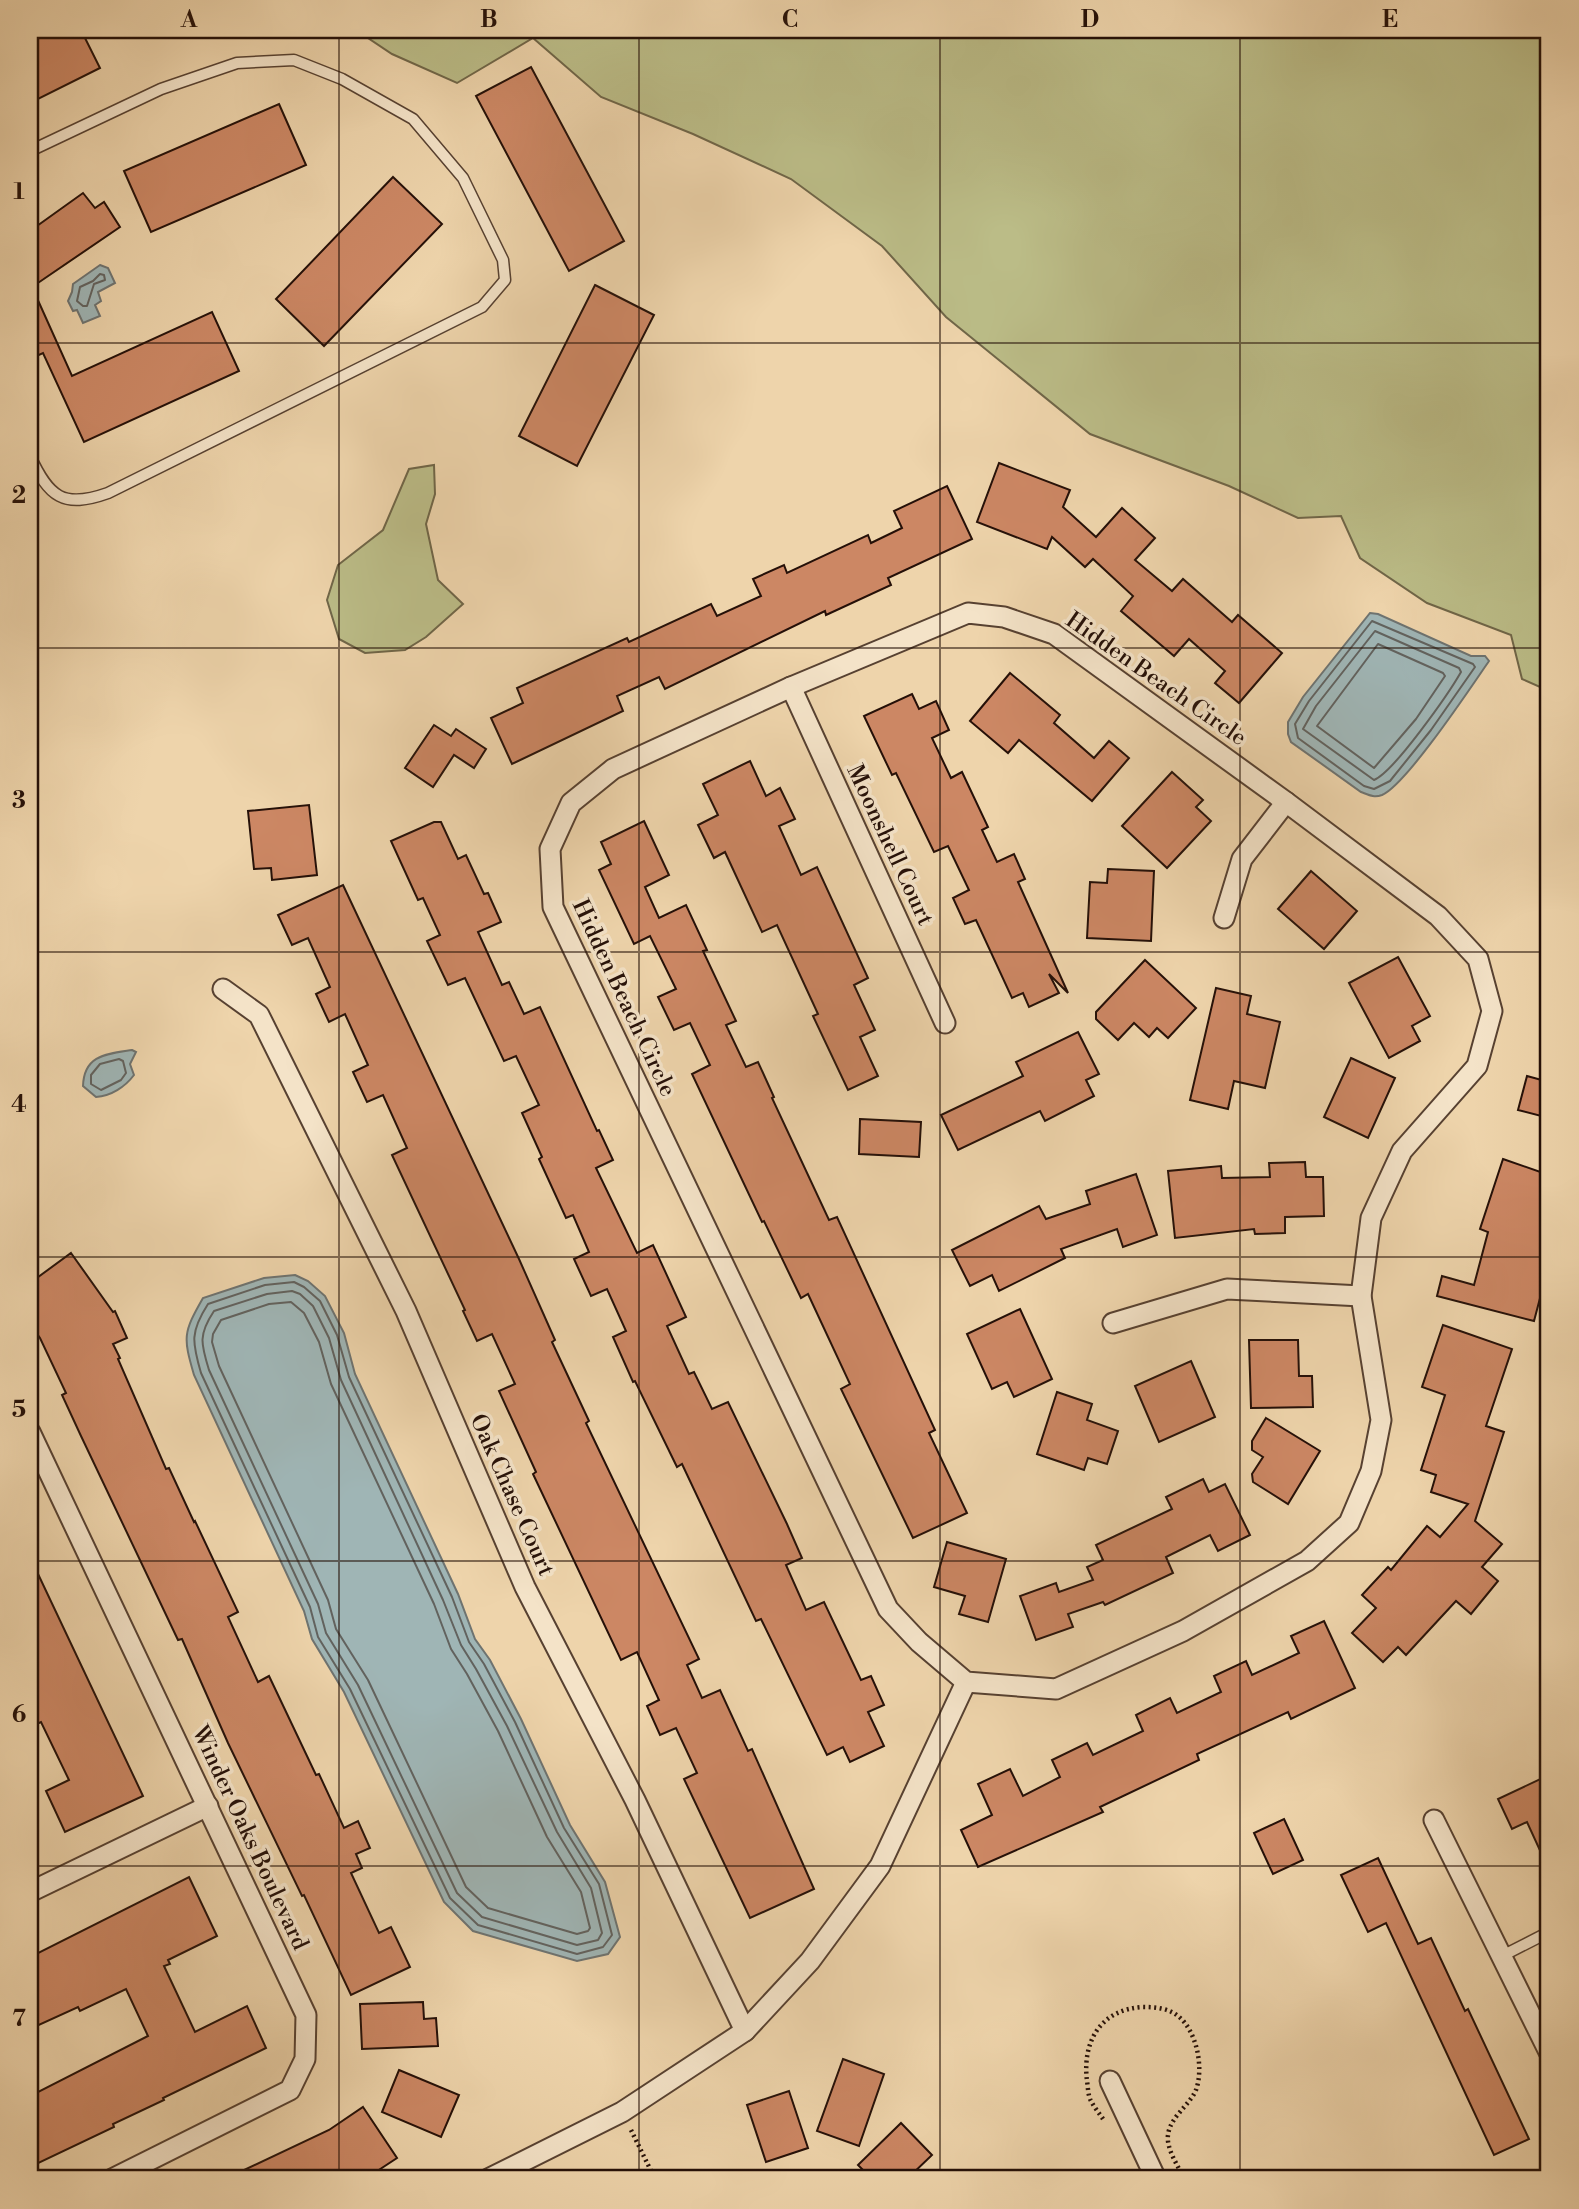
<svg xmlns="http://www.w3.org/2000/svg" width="1579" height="2209" font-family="'Libre Bodoni',serif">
  <rect width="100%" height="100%" fill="#eed4ab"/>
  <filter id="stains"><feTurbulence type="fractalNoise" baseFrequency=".00286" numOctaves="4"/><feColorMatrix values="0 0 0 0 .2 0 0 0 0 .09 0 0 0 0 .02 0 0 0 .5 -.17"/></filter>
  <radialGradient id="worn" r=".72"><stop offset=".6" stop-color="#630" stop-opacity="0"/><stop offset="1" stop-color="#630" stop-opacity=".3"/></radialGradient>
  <!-- green -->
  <g fill="#bbbc87" stroke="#706648" stroke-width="2">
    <polygon points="356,30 1549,30 1549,691 1522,679 1511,635 1427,603 1360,558 1341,516 1298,518 1229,486 1090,434 946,317 882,246 791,179 693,134 601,97 533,38 457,83 392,54"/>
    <polygon points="434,465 435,494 426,524 438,580 463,604 426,637 405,650 365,653 339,639 327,600 338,565 383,530 409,469"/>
  </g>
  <!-- water -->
  <g fill="#9fb5b5" stroke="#6e7370" stroke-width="2">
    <polygon points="100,265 108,268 115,283 98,292 101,301 95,305 100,316 83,323 77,310 73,311 68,301 72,292 73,284"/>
    <path d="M1370,613L1378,614L1471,656H1485L1489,661C1471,687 1406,785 1382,795C1374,798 1369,795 1361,792L1291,742L1288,734V722L1303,697Z"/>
    <path d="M132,1050L136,1052L130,1064L134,1075C125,1087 111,1096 96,1097L83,1086C84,1055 106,1054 132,1050Z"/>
    <path d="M295,1275L308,1281L325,1296L344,1333L355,1374L458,1594L475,1639L490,1660L521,1719L570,1825L605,1882L620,1937L608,1954L577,1961L473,1931L444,1902L344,1692L312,1639L304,1611L194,1375C183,1337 183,1333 203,1298L264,1278Z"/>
  </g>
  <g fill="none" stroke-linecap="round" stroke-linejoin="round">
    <!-- shore -->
    <g stroke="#62625e" stroke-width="2">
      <polygon points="100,274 104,275 105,280 94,284 87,306 83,306 77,301 80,287 93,281"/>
      <polygon points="1372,621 1473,664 1475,667 1431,730 1390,781 1374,789 1364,786 1298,738 1295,724 1309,701"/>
      <path d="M1375,631L1459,668L1461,672C1449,693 1394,772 1374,780L1303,729L1316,706Z"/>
      <polygon points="1378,644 1443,673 1445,676 1416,719 1374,768 1317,726"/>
      <polygon points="119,1059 123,1061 126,1073 121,1080 101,1090 91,1084 91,1075 100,1064"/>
      <path d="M294,1282L304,1287L320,1301L337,1335L349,1377L452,1597L469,1642L484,1664L515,1722L564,1828L599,1884L612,1935L603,1947L577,1954L478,1925L450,1898L350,1689L318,1637L310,1607L201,1373C192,1342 190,1332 208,1304L265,1285Z"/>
      <path d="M292,1291L300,1294L313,1306L329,1338L341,1380L443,1600L461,1645L476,1669L507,1726L557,1832L591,1888L602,1933L598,1940L577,1945L482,1917L457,1893L358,1685L326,1633L318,1604L209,1370C201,1344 198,1335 214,1311L267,1294Z"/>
      <polygon points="291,1302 304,1313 319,1342 331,1384 434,1604 451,1649 467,1674 498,1731 547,1837 581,1892 590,1928 588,1931 577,1934 488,1908 466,1887 368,1680 336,1629 328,1600 219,1366 212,1342 213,1334 221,1320 269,1304"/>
    </g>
  </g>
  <!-- building -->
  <g fill="#cc8764" stroke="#251008" stroke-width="2">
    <polygon points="36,30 81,30 100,68 30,103 30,33"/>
    <polygon points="531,67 624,241 569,271 476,96"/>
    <polygon points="279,104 306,165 151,232 124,171"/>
    <polygon points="393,177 442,224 324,346 276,299"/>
    <polygon points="83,193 95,208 104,202 120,227 32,287 72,376 212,312 239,371 84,442 43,353 30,359 30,231"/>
    <polygon points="595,285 654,315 577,466 519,436"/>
    <polygon points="999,463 1070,490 1063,507 1096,537 1122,508 1155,538 1135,560 1172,591 1183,579 1232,622 1238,615 1282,653 1239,703 1215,683 1225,671 1189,639 1174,656 1121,611 1133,596 1093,559 1085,567 1052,537 1047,549 977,522"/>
    <polygon points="947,486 972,539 888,578 891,585 826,615 825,611 665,689 659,677 617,696 623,711 512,764 491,718 523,703 517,688 627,638 629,642 711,604 717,616 761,596 753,579 784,565 787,573 868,535 871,543 902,528 894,511"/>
    <polygon points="1010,673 1060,715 1054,723 1094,758 1109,741 1129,758 1092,801 1019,740 1008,753 970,721"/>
    <polygon points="912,694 919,709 936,701 949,730 932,738 951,778 962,772 988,827 982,830 997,862 1014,854 1025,879 1018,882 1068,993 1049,974 1059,993 1029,1007 1023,993 1012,998 976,920 965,924 953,898 969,890 948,846 934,852 896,773 892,775 864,716"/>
    <polygon points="434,725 451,736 456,729 486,749 474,768 454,755 433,787 405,768"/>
    <polygon points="750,761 766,796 780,788 795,819 779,826 801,875 817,867 868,978 854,985 875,1030 860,1037 878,1076 848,1090 813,1016 818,1014 777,925 762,932 725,852 714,858 698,825 718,815 703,784"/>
    <polygon points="1172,772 1203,800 1196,807 1211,821 1167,868 1122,826"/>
    <polygon points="309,805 317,875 272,880 271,868 254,869 248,811"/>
    <polygon points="644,821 669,875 645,887 659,918 686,905 707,950 703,951 736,1021 726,1025 746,1067 758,1062 774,1097 772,1098 829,1220 837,1217 935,1430 929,1433 967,1513 913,1538 841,1389 850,1384 808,1294 801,1298 764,1221 762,1222 692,1074 710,1065 690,1023 674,1030 658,997 676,989 650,936 634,944 599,870 611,864 601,842"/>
    <polygon points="434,822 441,822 458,859 466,855 484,894 488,893 501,922 478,932 502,985 509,982 524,1014 540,1007 597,1131 599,1130 613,1160 596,1168 637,1253 653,1245 686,1317 667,1326 689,1374 694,1372 712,1409 728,1402 787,1524 802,1558 786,1565 806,1610 824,1602 861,1680 871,1676 884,1705 868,1712 884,1746 850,1762 843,1747 827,1755 761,1619 756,1621 682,1464 677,1467 635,1381 633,1382 613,1337 626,1331 607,1289 591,1296 574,1259 589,1252 573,1215 566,1218 539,1159 542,1157 522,1113 539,1105 516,1056 504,1061 465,978 448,985 427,941 440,935 423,898 418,900 391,841"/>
    <polygon points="1108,869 1154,871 1151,941 1087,938 1090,882 1107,883"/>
    <polygon points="1311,871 1357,911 1324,949 1278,909"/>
    <polygon points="343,885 519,1259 555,1340 552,1342 589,1421 586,1423 699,1659 687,1665 702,1698 720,1690 748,1751 752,1749 814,1889 750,1918 684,1779 697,1773 676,1728 660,1735 647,1706 659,1700 637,1652 621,1660 533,1474 536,1472 499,1391 515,1384 492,1334 477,1341 463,1311 465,1310 392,1155 407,1148 383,1095 367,1102 353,1072 368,1065 345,1014 329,1022 316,994 330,987 308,938 292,945 278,915"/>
    <polygon points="1398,957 1430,1016 1412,1026 1420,1041 1389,1058 1349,983"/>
    <polygon points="1145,960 1196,1008 1168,1038 1157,1028 1149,1037 1134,1023 1118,1040 1096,1019 1096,1012"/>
    <polygon points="1216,988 1251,996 1247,1014 1280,1022 1265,1088 1234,1081 1228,1109 1190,1100"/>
    <polygon points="1078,1032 1099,1074 1086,1080 1094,1096 1045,1121 1040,1111 958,1150 941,1115 1023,1076 1016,1062"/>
    <polygon points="1351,1058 1395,1078 1368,1138 1324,1117"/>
    <polygon points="1527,1076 1549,1082 1549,1118 1518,1110"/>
    <polygon points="860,1119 921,1122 919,1157 859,1154"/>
    <polygon points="1503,1159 1549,1175 1549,1264 1534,1321 1437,1296 1442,1276 1474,1285 1488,1232 1480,1229"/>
    <polygon points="1305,1162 1306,1177 1323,1177 1324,1216 1285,1217 1285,1233 1255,1234 1254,1229 1175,1238 1168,1171 1221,1166 1222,1178 1270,1177 1269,1163"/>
    <polygon points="1136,1174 1157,1235 1123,1247 1117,1229 1061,1249 1065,1258 999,1291 992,1275 970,1286 952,1250 1039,1206 1046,1219 1090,1204 1086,1191"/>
    <polygon points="71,1253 113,1312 115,1311 127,1338 113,1344 120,1358 118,1359 166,1469 169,1468 194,1522 195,1521 238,1612 228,1617 258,1682 269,1676 316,1775 319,1774 344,1828 358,1821 370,1848 356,1854 362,1868 351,1873 379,1933 391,1927 410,1967 351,1995 304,1895 302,1896 228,1743 182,1639 178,1640 81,1436 62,1395 66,1393 40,1338 30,1324 30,1283"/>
    <polygon points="1020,1309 1052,1379 1014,1397 1007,1382 992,1389 967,1334"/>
    <polygon points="1443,1325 1512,1349 1486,1426 1504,1432 1475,1521 1502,1544 1482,1567 1498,1581 1471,1614 1456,1601 1406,1655 1398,1647 1383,1662 1352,1633 1376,1608 1362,1595 1388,1567 1391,1570 1427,1526 1440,1537 1468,1504 1431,1492 1436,1475 1421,1470 1445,1395 1422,1387"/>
    <polygon points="1249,1340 1298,1340 1299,1376 1312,1376 1313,1407 1251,1408"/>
    <polygon points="1191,1361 1215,1417 1159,1442 1135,1386"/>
    <polygon points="1057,1392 1092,1404 1087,1420 1118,1431 1107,1464 1088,1458 1084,1470 1037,1454"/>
    <polygon points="1266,1418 1320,1451 1288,1504 1253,1482 1252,1474 1263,1457 1252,1450 1252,1441"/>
    <polygon points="1203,1479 1209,1492 1225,1484 1250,1535 1218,1551 1210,1535 1166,1557 1173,1573 1105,1605 1103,1602 1068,1614 1073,1627 1036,1640 1020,1596 1056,1583 1059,1592 1093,1580 1087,1567 1103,1560 1096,1545 1172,1509 1166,1497"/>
    <polygon points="947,1542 1006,1559 988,1622 959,1614 965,1596 934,1587"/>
    <polygon points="30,1557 143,1796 65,1832 46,1791 69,1780 41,1722 30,1727"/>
    <polygon points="1324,1621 1355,1688 1291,1719 1288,1712 1197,1754 1199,1760 1100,1807 1103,1812 978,1867 961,1830 992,1815 978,1784 1010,1769 1023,1796 1060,1777 1052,1760 1087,1743 1093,1755 1143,1731 1136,1715 1170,1698 1177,1713 1221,1692 1214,1676 1246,1661 1252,1675 1299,1653 1291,1636"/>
    <polygon points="1549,1775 1549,1870 1527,1822 1512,1829 1498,1799"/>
    <polygon points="1284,1819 1303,1860 1273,1874 1254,1833"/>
    <polygon points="1378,1858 1418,1944 1431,1938 1465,2011 1468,2009 1529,2139 1494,2155 1386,1923 1368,1932 1341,1875"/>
    <polygon points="189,1877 217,1936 168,1960 170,1964 164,1966 195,2032 247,2006 266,2048 163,2098 164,2100 113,2124 114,2127 30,2167 30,2096 148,2036 126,1989 80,2011 78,2007 30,2029 30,1957"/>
    <polygon points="423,2002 424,2019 436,2018 438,2046 362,2049 360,2004"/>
    <polygon points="843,2059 884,2074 859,2146 817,2131"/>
    <polygon points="399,2070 459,2095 441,2137 382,2112"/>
    <polygon points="789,2091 808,2148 766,2162 747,2105"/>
    <polygon points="363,2107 397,2158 365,2179 225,2179 329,2130"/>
    <polygon points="901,2123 932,2155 907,2179 872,2179 858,2165"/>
  </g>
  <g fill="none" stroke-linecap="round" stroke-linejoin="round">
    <defs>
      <g id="service">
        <path d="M30,151L161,89L237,63L294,60L342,79L413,119L463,178L503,260L505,280L482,307L108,493C63,509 49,497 30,456"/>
        <polyline points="1502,1956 1549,1932"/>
      </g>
      <g id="minor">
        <polygon points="968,613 1004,617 1054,634 1286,802 1438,916 1478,959 1492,1011 1477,1066 1402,1151 1371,1218 1361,1296 1381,1420 1371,1471 1349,1523 1307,1561 1183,1631 1056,1689 966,1682 919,1642 888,1609 553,907 550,849 571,803 613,769 791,687"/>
        <polyline points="791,687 945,1023"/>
        <polyline points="1224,918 1242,859 1286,802"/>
        <polyline points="223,989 259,1015 406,1311 525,1587 635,1800 745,2031"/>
        <polyline points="1113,1323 1227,1289 1361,1296"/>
        <polyline points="30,1432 306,2015 305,2059 290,2090 112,2179"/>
        <polyline points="1434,1820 1549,2052"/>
        <polyline points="30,1892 208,1806"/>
        <polyline points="1110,2081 1156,2179"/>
        <polyline points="488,2179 622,2112 745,2031 810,1961 880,1866 966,1682"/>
      </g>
    </defs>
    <!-- service casing -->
    <use href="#service" stroke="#574131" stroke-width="13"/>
    <!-- minor casing -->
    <use href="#minor" stroke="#574131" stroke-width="23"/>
    <!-- path -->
    <g stroke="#251008" stroke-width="4.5" stroke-dasharray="2 3.5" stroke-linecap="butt">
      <path d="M1103,2119C1099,2113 1094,2107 1091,2101C1088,2096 1088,2087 1087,2081C1082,2041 1101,2009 1143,2007C1155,2007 1168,2008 1178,2016C1197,2031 1204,2068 1196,2090C1189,2106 1170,2117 1168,2135C1166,2149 1179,2167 1184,2179"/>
      <polyline points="631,2130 655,2179"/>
    </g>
    <!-- service -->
    <use href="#service" stroke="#f4e3c8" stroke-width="10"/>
    <!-- minor -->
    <use href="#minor" stroke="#f4e3c8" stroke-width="19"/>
  </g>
  <!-- grid -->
  <path fill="none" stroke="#251008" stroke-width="2" stroke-opacity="0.55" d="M339,30V2179M639,30V2179M940,30V2179M1240,30V2179M30,343H1549M30,648H1549M30,952H1549M30,1257H1549M30,1561H1549M30,1866H1549"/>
  <g text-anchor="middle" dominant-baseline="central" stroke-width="7" stroke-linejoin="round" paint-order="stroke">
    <!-- street labels -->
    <g font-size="23" fill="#251008" stroke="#f4e3c8">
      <text transform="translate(1156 679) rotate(35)">Hidden Beach Circle</text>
      <text transform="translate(890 845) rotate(65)">Moonshell Court</text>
      <text transform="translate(624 998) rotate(65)">Hidden Beach Circle</text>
      <text transform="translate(512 1495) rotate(66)">Oak Chase Court</text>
      <text transform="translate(250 1838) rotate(65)">Winder Oaks Boulevard</text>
    </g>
  </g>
  <!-- margin -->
  <rect width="1579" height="2209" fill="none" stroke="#eed4ab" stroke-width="77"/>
  <rect x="38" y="38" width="1502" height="2132" fill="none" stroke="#251008" stroke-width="2.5"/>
  <g font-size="23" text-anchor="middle" font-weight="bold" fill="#251008">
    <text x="189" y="27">A</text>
    <text x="489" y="27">B</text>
    <text x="790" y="27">C</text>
    <text x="1090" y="27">D</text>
    <text x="1390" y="27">E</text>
    <text x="19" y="199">1</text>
    <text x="19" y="503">2</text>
    <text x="19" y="808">3</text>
    <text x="19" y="1112">4</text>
    <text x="19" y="1417">5</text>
    <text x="19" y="1722">6</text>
    <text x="19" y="2026">7</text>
  </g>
  <rect width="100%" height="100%" filter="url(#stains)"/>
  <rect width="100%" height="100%" fill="url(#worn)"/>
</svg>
